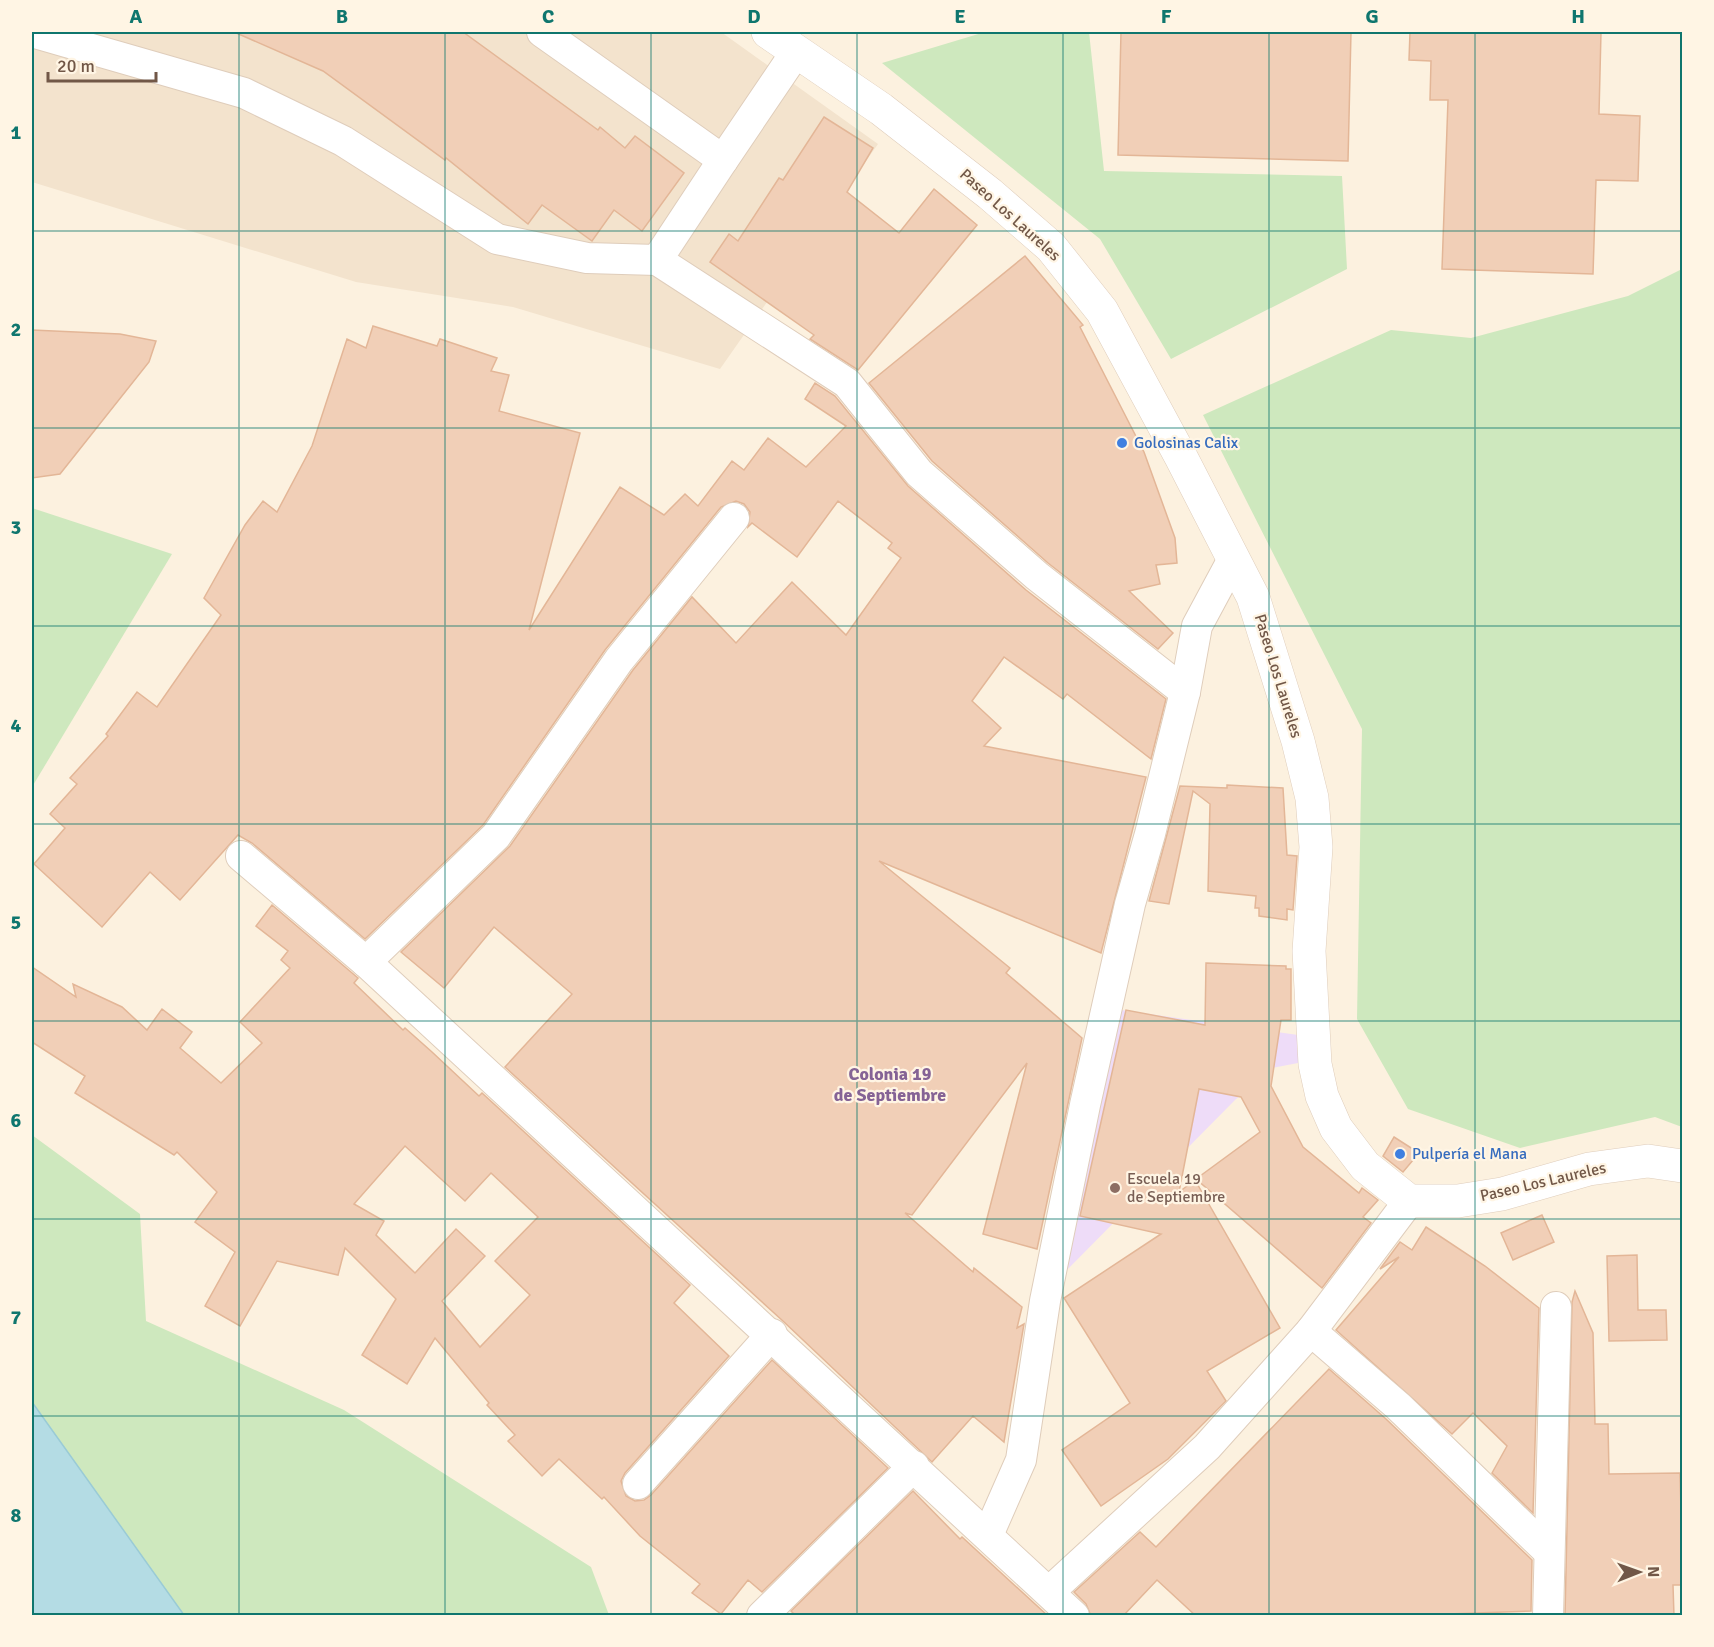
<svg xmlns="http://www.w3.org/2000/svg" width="1714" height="1647" font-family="Signika,sans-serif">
  <rect width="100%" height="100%" fill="#fcf1df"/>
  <!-- residential -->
  <polygon fill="#f3e3cd" points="32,32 721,32 878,144 720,369 513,307 356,282 32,182"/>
  <!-- education -->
  <polygon fill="#eedcf8" points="1121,1010 1298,1035 1298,1063 1272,1068 1235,1100 1061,1276"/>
  <!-- green -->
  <g fill="#cee8be">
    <polygon points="985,32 1089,32 1104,171 1342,176 1347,269 1171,359 1100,239 882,63"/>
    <polygon points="1682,269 1682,1127 1655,1117 1520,1148 1408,1109 1357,1019 1362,729 1203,415 1391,330 1471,338 1628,296"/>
    <polygon points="32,508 172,554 32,787"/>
    <polygon points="32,1135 140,1214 146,1321 344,1410 591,1567 609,1615 143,1615 32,1455"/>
  </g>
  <!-- water -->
  <polygon fill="#b4dce4" stroke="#9acbd6" stroke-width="1.5" points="32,1402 184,1615 32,1615"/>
  <!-- building -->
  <g fill="#f1cfb7" stroke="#e3b697" stroke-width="1.5" fill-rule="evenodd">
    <polygon points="234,32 463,32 598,130 600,127 625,148 635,136 684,173 642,231 614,210 592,241 542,205 528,224 446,158 445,160 323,71"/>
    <polygon points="1121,32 1351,32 1348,161 1118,155"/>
    <polygon points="1410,32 1601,32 1599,114 1640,116 1638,181 1596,180 1593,274 1442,269 1448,100 1430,100 1431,61 1409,60"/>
    <polygon points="824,117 873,148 847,192 899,233 934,189 977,225 858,370 810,339 814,335 710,262 729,234 738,241 779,178 783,180"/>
    <polygon points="1025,256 1083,325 1080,327 1144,452 1175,538 1177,563 1156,565 1160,584 1129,591 1173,633 1158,649 1048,563 932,461 869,383"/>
    <polygon points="373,326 437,346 440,339 497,358 491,371 509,375 499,411 580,433 529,630 620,487 664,515 685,494 698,506 732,461 744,470 768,438 806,467 846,426 805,399 815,383 835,396 908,486 1026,590 1166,699 1151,759 1067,694 1063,699 1004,657 972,701 1001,728 984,746 1146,777 1101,953 879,861 1010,968 1006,973 1082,1038 1037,1249 983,1234 1027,1063 912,1215 905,1213 973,1272 974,1268 1022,1307 1017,1328 1024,1324 1004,1442 973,1416 932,1462 784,1322 505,1067 572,994 494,927 444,988 401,952 510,846 633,670 692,597 736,643 792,582 846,635 901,558 888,548 892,543 838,501 797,557 752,523 748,527 750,512 744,504 736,501 721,507 605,650 483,825 365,939 252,843 238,835 180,900 150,872 102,927 34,864 65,828 50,814 77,784 70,778 108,736 106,734 137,692 157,707 221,615 204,598 245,525 263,501 277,512 312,446 347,339 366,348"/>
    <polygon points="32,330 120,334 156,341 149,362 60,474 32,478"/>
    <polygon points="1227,785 1283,788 1287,855 1297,856 1293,910 1287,909 1287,920 1259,916 1259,908 1255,908 1256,896 1208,891 1210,804 1193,791 1169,904 1149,901 1180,786 1227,788"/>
    <path d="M272,905L358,978L354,983L403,1030L405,1028L432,1052L479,1096L482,1093L690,1285L674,1303L729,1356L625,1473L621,1481L626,1496L635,1501L644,1500L651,1495L772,1360L888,1468L762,1592L748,1580L721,1614L692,1593L700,1584L640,1536L604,1497L602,1499L559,1459L542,1476L508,1441L515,1435L487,1405L489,1403L435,1338L407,1384L362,1355L396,1299L345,1248L338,1275L277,1261L240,1326L205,1306L235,1252L195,1222L217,1192L177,1152L174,1155L75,1093L85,1076L32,1042V967L76,997L73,984L122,1007L147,1030L162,1009L192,1032L180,1048L221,1083L262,1043L240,1022L290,968L281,960L288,951L256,926ZM405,1146L465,1201L491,1173L538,1217L495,1261L530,1295L480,1347L442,1301L485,1256L456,1229L415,1273L376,1235L384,1221L354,1204Z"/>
    <polygon points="1206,963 1286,966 1286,969 1291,969 1291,1020 1281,1020 1271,1086 1303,1147 1359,1193 1362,1188 1378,1200 1363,1217 1371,1223 1322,1288 1196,1179 1260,1132 1241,1097 1199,1089 1179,1192 1195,1180 1280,1328 1207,1371 1226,1401 1168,1459 1101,1506 1062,1450 1130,1403 1064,1298 1161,1234 1080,1216 1126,1010 1205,1025"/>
    <polygon points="1394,1137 1419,1153 1403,1172 1383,1156"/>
    <polygon points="1542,1215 1554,1242 1513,1260 1501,1233"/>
    <polygon points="1426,1227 1485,1266 1539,1308 1533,1513 1492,1473 1507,1446 1473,1413 1452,1434 1336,1330 1399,1257 1380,1269 1400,1242 1412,1250"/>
    <polygon points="1637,1255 1638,1310 1666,1310 1667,1340 1609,1341 1607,1256"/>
    <polygon points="1575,1291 1593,1333 1595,1424 1608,1424 1609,1474 1680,1473 1683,1585 1673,1585 1674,1616 1565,1616 1572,1302"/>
    <polygon points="1329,1369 1386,1419 1532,1560 1531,1611 1391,1616 1196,1616 1157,1580 1123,1616 1091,1616 1086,1604 1074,1592 1140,1532 1156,1547"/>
    <polygon points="913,1491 960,1539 962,1537 1048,1616 796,1616 791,1611"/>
  </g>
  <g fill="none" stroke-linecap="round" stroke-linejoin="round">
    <defs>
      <g id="minor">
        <polyline points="32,32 244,93 343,141 497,239 587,258 657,260 847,383 919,473 1037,576 1185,692"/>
        <polyline points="542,32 723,160 796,52"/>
        <polyline points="657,260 723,160"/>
        <polyline points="241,856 366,962 1074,1616"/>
        <polyline points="366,962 496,836 619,660 734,518"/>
        <polyline points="1311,1331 1398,1406 1549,1552"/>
        <polyline points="638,1484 772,1334"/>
        <polyline points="988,1535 1021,1460 1045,1301 1085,1105 1130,904 1150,834 1185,692 1197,626 1233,559"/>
        <polyline points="1049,1592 1207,1447 1311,1331 1409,1201"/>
        <polyline points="762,1616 914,1466"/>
        <polyline points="1548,1616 1556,1307"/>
      </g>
      <polyline id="tertiary" points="768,32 881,109 990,194 1051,247 1102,311 1181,457 1253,597 1298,741 1312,798 1316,847 1309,951 1315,1064 1322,1096 1336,1128 1365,1166 1409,1201 1458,1201 1502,1194 1589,1169 1648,1161 1682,1166"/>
    </defs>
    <!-- minor casing -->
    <use href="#minor" stroke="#dfcdbb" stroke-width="32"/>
    <!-- tertiary casing -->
    <use href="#tertiary" stroke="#dfcdbb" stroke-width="34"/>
    <!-- minor -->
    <use href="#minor" stroke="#fff" stroke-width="30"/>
    <!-- tertiary -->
    <use href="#tertiary" stroke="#fff" stroke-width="33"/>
  </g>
  <!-- grid -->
  <path fill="none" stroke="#0f766e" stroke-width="1.5" stroke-opacity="0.55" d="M239,32V1616M445,32V1616M651,32V1616M857,32V1616M1063,32V1616M1269,32V1616M1475,32V1616M32,231H1682M32,428H1682M32,626H1682M32,824H1682M32,1021H1682M32,1219H1682M32,1416H1682"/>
  <!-- markers -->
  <g fill="#3f7fe0" stroke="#fff5e4" stroke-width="2">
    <circle cx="1122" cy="443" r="6"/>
    <circle cx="1400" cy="1154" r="6"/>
  </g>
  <circle fill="#8d6e63" stroke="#fff5e4" stroke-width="2" cx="1115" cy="1188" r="6"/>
  <g text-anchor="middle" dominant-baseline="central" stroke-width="4.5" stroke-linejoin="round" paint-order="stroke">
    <!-- street labels -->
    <g font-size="16" fill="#715747" stroke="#fff5e4">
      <text transform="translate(1010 215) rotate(42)">Paseo Los Laureles</text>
      <text transform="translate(1278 676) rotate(73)">Paseo Los Laureles</text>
      <text transform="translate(1543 1182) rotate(-13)">Paseo Los Laureles</text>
    </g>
    <!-- shop labels -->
    <g font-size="16" fill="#366cbe" stroke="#fff5e4" text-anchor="start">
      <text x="1134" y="443">Golosinas Calix</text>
      <text x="1412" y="1154">Pulpería el Mana</text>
    </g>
    <!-- education labels -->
    <g font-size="16" fill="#785e54" stroke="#fff5e4" text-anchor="start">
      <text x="1127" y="1179">Escuela 19<tspan x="1127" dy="18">de Septiembre</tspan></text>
    </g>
    <!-- neighbourhood labels -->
    <g font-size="18" font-weight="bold" fill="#856395" stroke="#fff5e4">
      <text x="890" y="1074">Colonia 19<tspan x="890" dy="21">de Septiembre</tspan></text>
    </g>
  </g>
  <!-- border -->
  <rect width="1714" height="1647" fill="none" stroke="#fff5e4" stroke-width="66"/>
  <!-- north arrow -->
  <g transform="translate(1639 1572) rotate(89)" stroke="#fff5e4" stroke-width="4.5" paint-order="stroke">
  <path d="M0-4.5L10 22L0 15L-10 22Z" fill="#715747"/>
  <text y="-9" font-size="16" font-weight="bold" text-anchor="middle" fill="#715747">N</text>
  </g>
  <!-- scale -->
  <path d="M48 72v9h108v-9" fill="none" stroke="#715747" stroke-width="3"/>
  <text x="57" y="72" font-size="18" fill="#715747" stroke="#fff5e4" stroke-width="4.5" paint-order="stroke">20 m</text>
  <rect x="33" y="33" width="1648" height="1581" fill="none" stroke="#0f766e" stroke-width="2"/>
  <g font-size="20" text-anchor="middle" font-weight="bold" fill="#0f766e">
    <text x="136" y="23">A</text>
    <text x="342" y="23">B</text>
    <text x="548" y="23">C</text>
    <text x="754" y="23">D</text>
    <text x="960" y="23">E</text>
    <text x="1166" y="23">F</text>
    <text x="1372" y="23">G</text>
    <text x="1578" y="23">H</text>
    <text x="16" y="139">1</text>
    <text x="16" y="336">2</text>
    <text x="16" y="534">3</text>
    <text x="16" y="732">4</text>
    <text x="16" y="929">5</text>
    <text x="16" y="1127">6</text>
    <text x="16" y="1324">7</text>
    <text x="16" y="1522">8</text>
  </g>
</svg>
